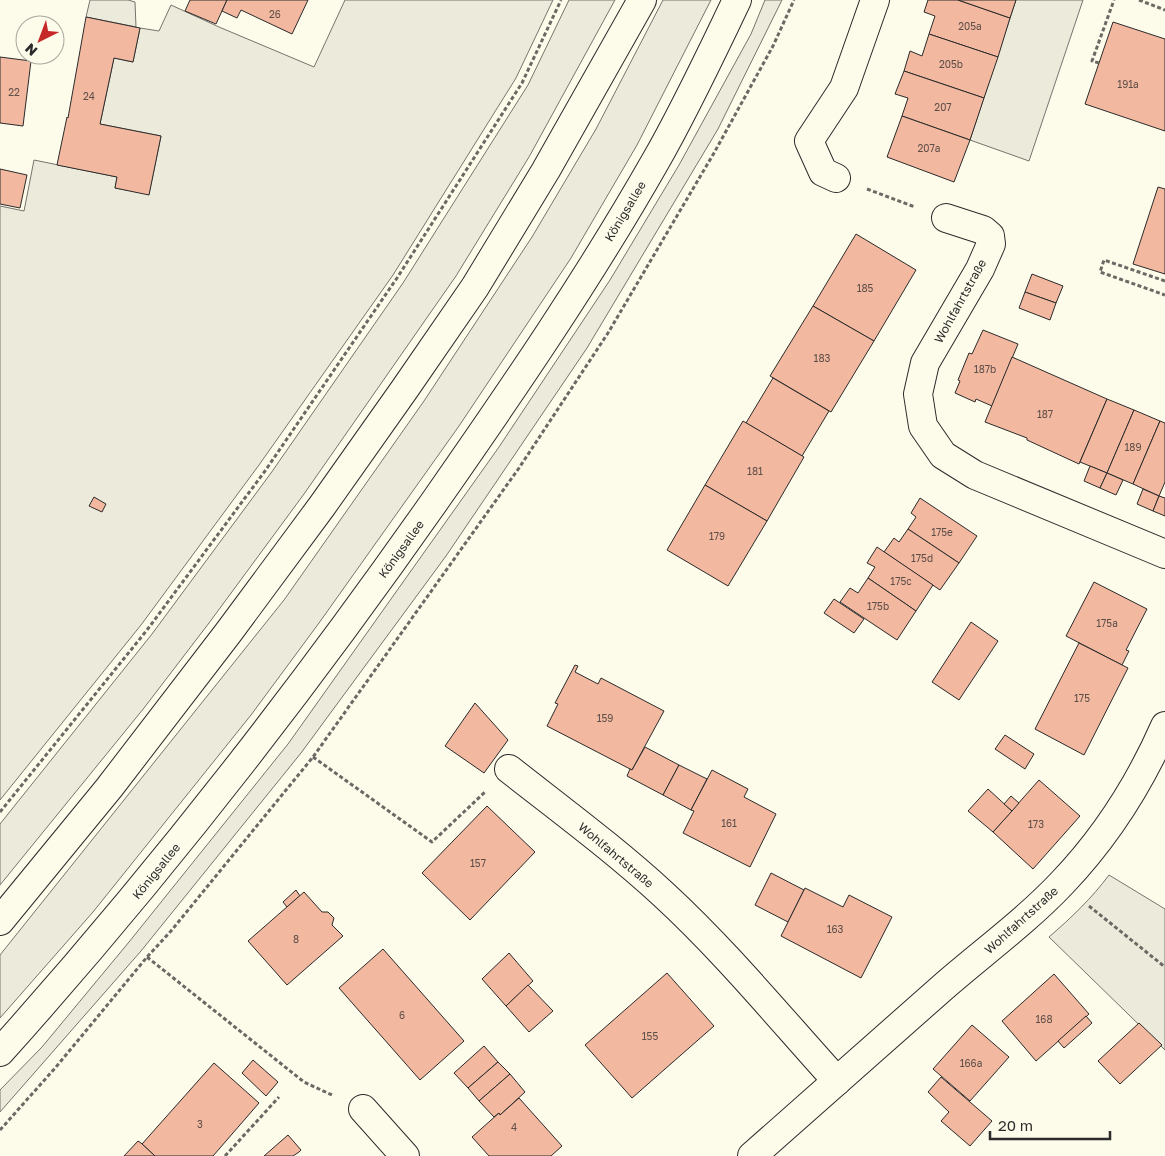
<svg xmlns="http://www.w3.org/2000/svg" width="1165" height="1156" font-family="'Golos Text',sans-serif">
  <rect width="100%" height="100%" fill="#fdfbea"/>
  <!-- green -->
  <g fill="#ecebdb" stroke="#74746e">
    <polygon points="90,0 128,0 135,2 136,27 86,17"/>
    <polygon points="345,0 553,0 516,78 393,275 259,465 141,625 0,800 0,206 24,211 34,160 117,177 115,188 149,194 161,136 100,124 114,58 133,62 140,28 159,31 171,5 219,27 314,67"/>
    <polygon points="569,0 615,0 529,157 456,276 304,494 209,623 144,708 0,885 0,824 152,634 271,473 403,283 528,85"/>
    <polygon points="663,0 711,0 637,145 571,258 459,426 319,623 251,715 93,912 0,1018 0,955 284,600 424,401 532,237 596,129"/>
    <polygon points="765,0 782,0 718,129 587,348 446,556 301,753 141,951 0,1112 0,1090 42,1047 129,942 288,744 499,447 610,280 679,165 751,34"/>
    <polygon points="1016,0 1083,0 1029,161 970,140"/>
    <path d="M1109,875L1165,909V1050L1049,937C1071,918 1092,898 1109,875Z"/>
  </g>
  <!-- building -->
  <g fill="#f2b8a0" stroke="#2b2b2b">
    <polygon points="190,0 227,0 216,24 185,11"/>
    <polygon points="227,0 308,0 292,34 241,10 237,18 222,11"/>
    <polygon points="928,0 958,0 1010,18 998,57 929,34 935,16 924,12"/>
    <polygon points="958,0 1016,0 1010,18"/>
    <polygon points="86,17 140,28 133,62 114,58 100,124 161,136 149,195 115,188 117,177 57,165 67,117 68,118"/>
    <polygon points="1113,22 1165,39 1165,131 1085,104"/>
    <polygon points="929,34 998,57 984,98 904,71 910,51 922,56"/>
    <polygon points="0,57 31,61 23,126 0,123"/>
    <polygon points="904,71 984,98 970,140 902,116 908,98 895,94"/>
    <polygon points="902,116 970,140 954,182 887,157"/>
    <polygon points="0,169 27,175 20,208 0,204"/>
    <polygon points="1158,187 1165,189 1165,274 1133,264"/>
    <polygon points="856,234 916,270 874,341 813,306"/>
    <polygon points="1032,274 1063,286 1056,303 1025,292"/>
    <polygon points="1025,292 1056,303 1050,320 1019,308"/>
    <polygon points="813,306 874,341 831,412 770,376"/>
    <polygon points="983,330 1018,344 992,406 976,399 975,402 955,393 960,381 958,380 969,353 972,354"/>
    <polygon points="1012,357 1107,399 1079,464 1027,440 1027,438 985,422"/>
    <polygon points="773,378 829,411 802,456 746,423"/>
    <polygon points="1107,399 1134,410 1107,473 1080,462"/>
    <polygon points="1134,410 1160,421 1133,484 1107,473"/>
    <polygon points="743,421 804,457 767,521 705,485"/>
    <polygon points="1160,421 1165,423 1165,482 1159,496 1133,484"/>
    <polygon points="1090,466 1107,473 1100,488 1084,481"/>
    <polygon points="1107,473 1123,480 1116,495 1100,488"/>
    <polygon points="705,485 767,521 728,586 667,550"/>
    <polygon points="1143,489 1159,496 1153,511 1137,504"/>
    <polygon points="1159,496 1165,498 1165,516 1153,511"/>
    <polygon points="94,497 106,504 102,512 89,506"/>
    <polygon points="920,498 977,536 959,563 908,529 916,517 911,513"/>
    <polygon points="908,529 959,563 940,590 884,552 894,538 899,542"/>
    <polygon points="877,547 933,585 916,611 868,578 875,567 867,563"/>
    <polygon points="868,578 916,611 897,640 840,602 850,588 858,593"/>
    <polygon points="1094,582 1147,609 1126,650 1129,651 1122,665 1066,636"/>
    <polygon points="834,599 864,619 854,633 824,613"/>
    <polygon points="971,622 998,641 959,700 932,682"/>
    <polygon points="1079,643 1128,668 1084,755 1035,729"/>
    <polygon points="575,665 578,666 575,672 598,684 601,678 664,711 632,770 547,726 558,704 555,703"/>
    <polygon points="475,703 508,740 484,773 445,746"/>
    <polygon points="1005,735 1034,754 1025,769 995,749"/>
    <polygon points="645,747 679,765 663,795 627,776 630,769 632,770"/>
    <polygon points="679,765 707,779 691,810 663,795"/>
    <polygon points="712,770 748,789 744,797 776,814 750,867 683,833 694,811 691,810"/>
    <polygon points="1039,780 1080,816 1033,869 993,832"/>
    <polygon points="988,789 1012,811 993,832 968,811"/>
    <polygon points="1011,796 1019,803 1012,811 1004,804"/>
    <polygon points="487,806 535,852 470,920 422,873"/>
    <polygon points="771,873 804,890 788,922 755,905"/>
    <polygon points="805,888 843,907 849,895 892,917 861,978 781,936"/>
    <polygon points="296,890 300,896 287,907 283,902"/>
    <polygon points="304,892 322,912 328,912 334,918 332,925 343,936 287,985 248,941"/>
    <polygon points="383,949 464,1041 420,1080 339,988"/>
    <polygon points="509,953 533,981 506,1006 482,979"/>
    <polygon points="667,973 714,1026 632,1098 585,1045"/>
    <polygon points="1054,974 1089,1014 1036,1061 1002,1021"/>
    <polygon points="528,985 553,1011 529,1032 506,1006"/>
    <polygon points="1086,1016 1092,1023 1064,1048 1058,1041"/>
    <polygon points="1139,1023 1162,1045 1120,1084 1098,1061"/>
    <polygon points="972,1025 1009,1057 970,1101 933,1069"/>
    <polygon points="484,1046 498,1062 468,1088 454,1073"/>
    <polygon points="253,1060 278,1082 266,1096 242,1073"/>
    <polygon points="498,1062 510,1074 479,1101 468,1088"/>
    <polygon points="214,1063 259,1103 213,1156 155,1156 142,1144"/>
    <polygon points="510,1074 525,1092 500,1115 499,1113 494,1117 479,1101"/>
    <polygon points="941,1077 992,1121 970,1146 941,1121 949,1112 928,1092"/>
    <polygon points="519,1098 562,1146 551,1156 489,1156 472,1137 499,1113 500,1115"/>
    <polygon points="288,1135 301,1150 299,1152 293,1156 264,1156"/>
    <polygon points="138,1141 141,1143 155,1156 124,1156"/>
  </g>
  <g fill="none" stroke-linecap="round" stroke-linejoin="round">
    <defs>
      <g id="minor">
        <polyline points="836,178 823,172 809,141 844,88 875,0"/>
        <polyline points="946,218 983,230 990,236 991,244 980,269 925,363 918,394 923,426 943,455 975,475 1165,554"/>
        <path d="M509,769C561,810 614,849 663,894C725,951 780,1018 837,1081"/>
        <polyline points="363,1109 405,1156"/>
        <path d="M752,1156C815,1100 879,1044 942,988C982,953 1025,922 1062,883C1105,838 1140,783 1165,726"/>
      </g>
      <g id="primary">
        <polyline points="0,921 109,788 228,633 322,506 404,390 475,287 546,170 642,0"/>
        <path d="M0,1052C158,876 301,692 437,498C513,389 589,278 655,162C685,110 711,54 737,0"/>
      </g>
    </defs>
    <!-- minor casing -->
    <use href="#minor" stroke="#2b2b2b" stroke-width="30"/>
    <!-- primary casing -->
    <use href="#primary" stroke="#2b2b2b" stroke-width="30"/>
    <!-- path -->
    <g stroke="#6a6964" stroke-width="3" stroke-dasharray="4 2.5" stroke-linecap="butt">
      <polyline points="1139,0 1165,10"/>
      <polyline points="1099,63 1092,61 1114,0"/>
      <polyline points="867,189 915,207"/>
      <polyline points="1165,281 1104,260 1100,272 1165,295"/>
      <polyline points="313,757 432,842 485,792"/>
      <polyline points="0,812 147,630 265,471 397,278 522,83 561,0"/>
      <polyline points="1089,906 1165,967"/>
      <polyline points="147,957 304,1082 332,1095"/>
      <polyline points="0,1130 56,1067 147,957 171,931 313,757 519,468 608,333 714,153 773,46 794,0"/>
      <polyline points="225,1156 279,1097"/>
    </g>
    <!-- minor -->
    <use href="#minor" stroke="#fdfbea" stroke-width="28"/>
    <!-- primary -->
    <use href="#primary" stroke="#fdfbea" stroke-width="28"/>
  </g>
  <g text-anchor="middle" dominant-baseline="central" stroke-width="4" stroke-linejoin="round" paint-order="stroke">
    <!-- number labels -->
    <g font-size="10" fill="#5d4e48">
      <text x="275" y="14">26</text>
      <text x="970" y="26">205a</text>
      <text x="951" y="64">205b</text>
      <text x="1128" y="84">191a</text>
      <text x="14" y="92">22</text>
      <text x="89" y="96">24</text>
      <text x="943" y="107">207</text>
      <text x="929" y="148">207a</text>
      <text x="865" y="288">185</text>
      <text x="822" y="358">183</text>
      <text x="985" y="369">187b</text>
      <text x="1045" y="414">187</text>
      <text x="1133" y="447">189</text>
      <text x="755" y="471">181</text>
      <text x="942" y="532">175e</text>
      <text x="717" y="536">179</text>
      <text x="922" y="558">175d</text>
      <text x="901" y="581">175c</text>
      <text x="878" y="606">175b</text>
      <text x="1107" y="623">175a</text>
      <text x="1082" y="698">175</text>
      <text x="605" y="718">159</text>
      <text x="729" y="823">161</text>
      <text x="1036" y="824">173</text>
      <text x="478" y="863">157</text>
      <text x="835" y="929">163</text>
      <text x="296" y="939">8</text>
      <text x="402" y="1015">6</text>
      <text x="1044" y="1019">168</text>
      <text x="650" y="1036">155</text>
      <text x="971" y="1063">166a</text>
      <text x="200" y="1124">3</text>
      <text x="514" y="1127">4</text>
    </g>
    <!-- street labels -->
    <g font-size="12" fill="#2b2b2b" stroke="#fdfbea">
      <text transform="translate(625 211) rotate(-59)">Königsallee</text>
      <text transform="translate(960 301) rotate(-61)">Wohlfahrtstraße</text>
      <text transform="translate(401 549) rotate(-54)">Königsallee</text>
      <text transform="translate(616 855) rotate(40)">Wohlfahrtstraße</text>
      <text transform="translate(156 871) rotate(-51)">Königsallee</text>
      <text transform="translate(1021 920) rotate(-42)">Wohlfahrtstraße</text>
    </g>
  </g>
  <!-- north arrow -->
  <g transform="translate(40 40) rotate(222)"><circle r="24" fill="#fdfbea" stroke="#a9a89e"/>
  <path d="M0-4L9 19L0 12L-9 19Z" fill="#c62828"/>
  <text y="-8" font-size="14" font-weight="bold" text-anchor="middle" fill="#2b2b2b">N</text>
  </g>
  <!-- scale -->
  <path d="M990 1131v8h120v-8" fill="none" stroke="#2b2b2b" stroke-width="2.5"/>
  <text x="998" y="1131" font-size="15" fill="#2b2b2b" stroke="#fdfbea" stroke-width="4" paint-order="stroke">20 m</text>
</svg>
